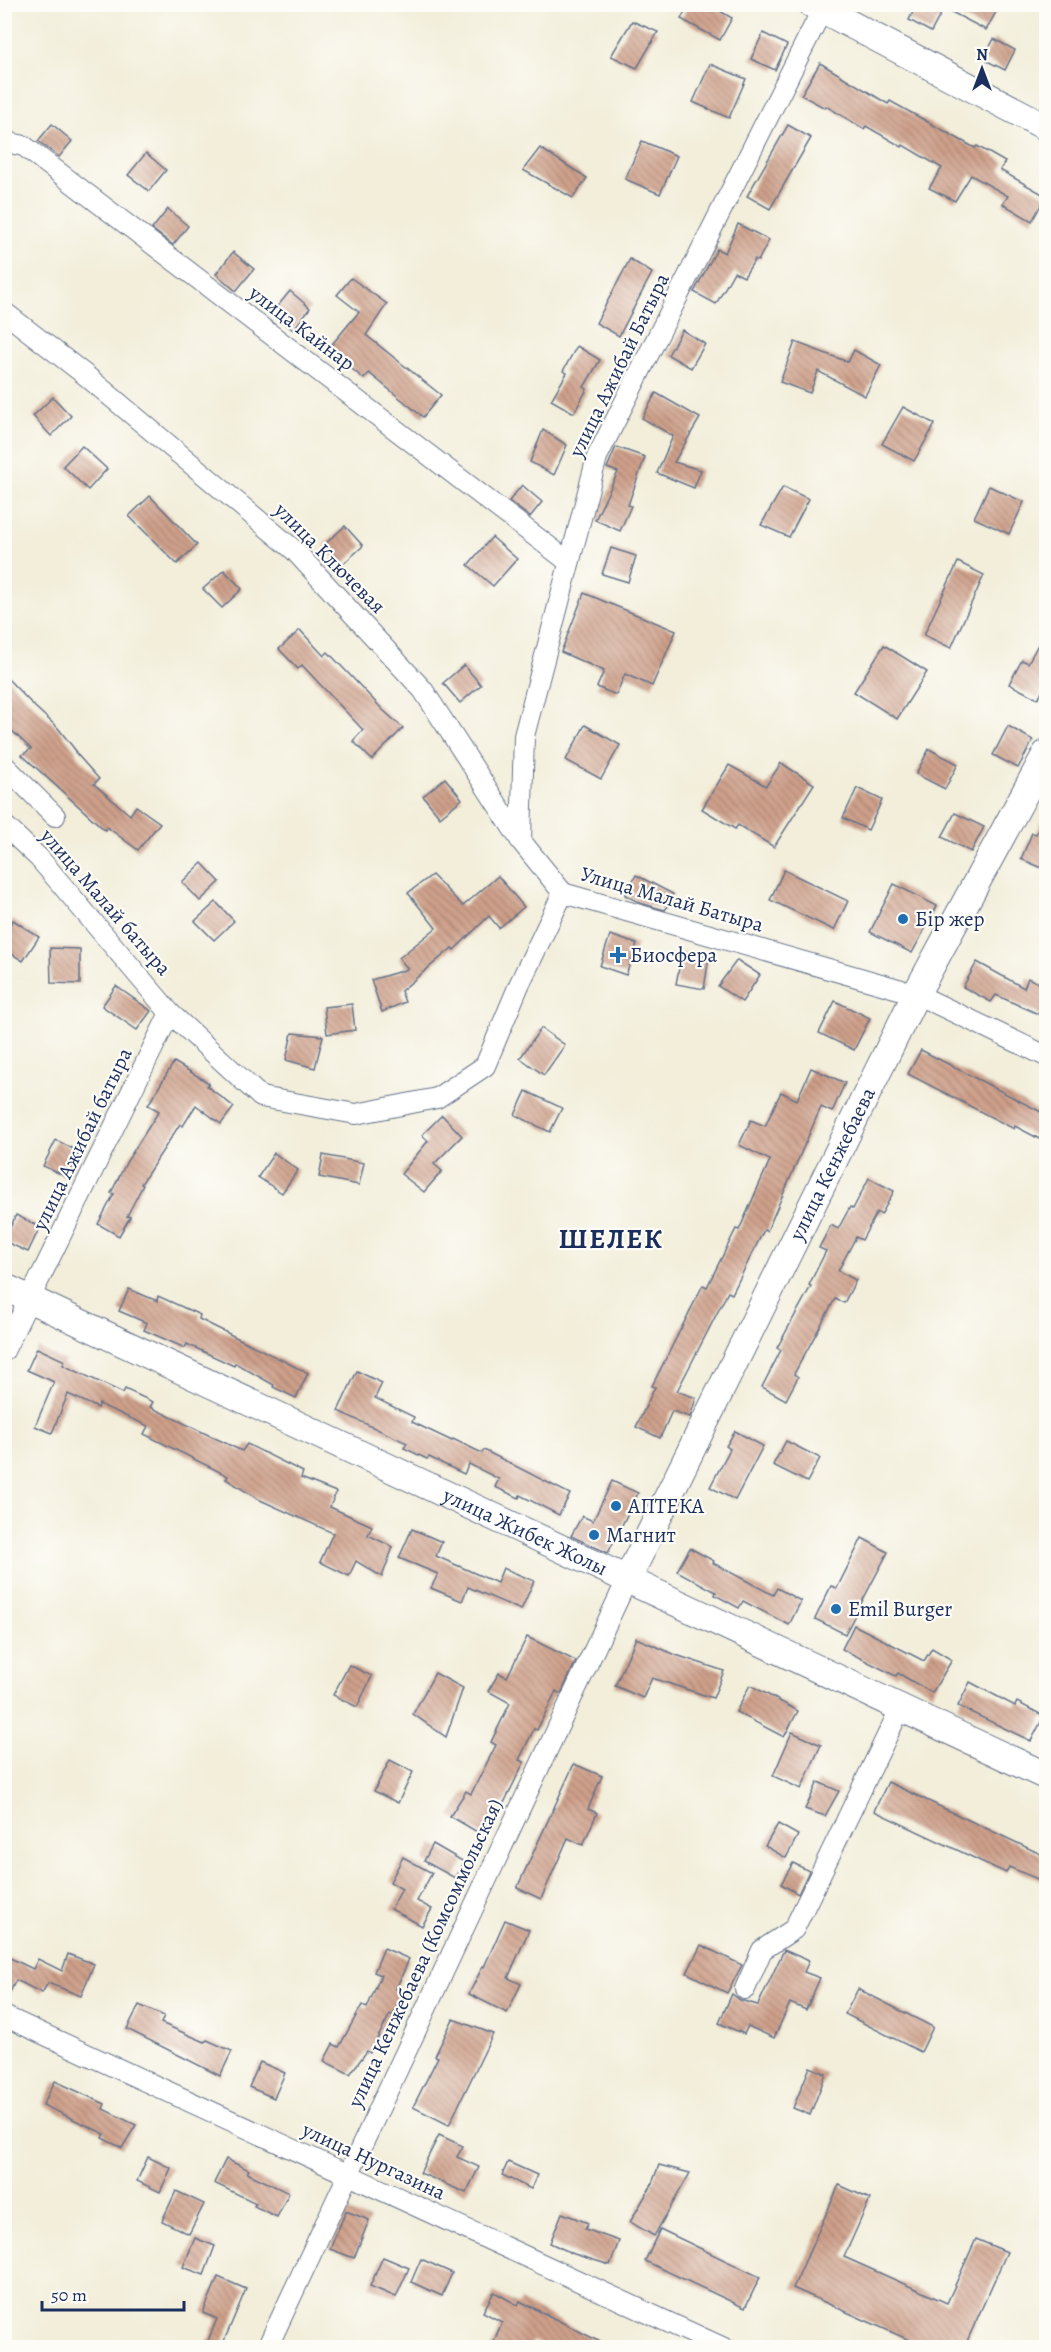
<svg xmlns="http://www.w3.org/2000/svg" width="1051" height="2352" font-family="Alegreya,serif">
  <defs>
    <pattern id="building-back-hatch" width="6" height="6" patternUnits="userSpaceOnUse" patternTransform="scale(1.5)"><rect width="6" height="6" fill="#cfa08a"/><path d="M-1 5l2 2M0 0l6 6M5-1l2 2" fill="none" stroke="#a78374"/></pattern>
  </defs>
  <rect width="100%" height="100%" fill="#fdfcf7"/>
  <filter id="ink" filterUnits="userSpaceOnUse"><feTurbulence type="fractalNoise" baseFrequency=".0167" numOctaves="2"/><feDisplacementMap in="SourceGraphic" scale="12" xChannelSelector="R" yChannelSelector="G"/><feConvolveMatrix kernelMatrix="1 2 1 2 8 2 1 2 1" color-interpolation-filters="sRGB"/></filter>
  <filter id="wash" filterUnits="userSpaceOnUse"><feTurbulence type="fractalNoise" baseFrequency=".008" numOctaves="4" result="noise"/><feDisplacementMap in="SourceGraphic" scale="24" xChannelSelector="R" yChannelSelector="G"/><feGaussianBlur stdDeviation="1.35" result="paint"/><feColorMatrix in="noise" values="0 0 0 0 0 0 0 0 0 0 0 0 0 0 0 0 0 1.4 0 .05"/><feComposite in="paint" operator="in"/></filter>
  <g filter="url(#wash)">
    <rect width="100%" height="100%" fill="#f2eeda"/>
    <g id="blocks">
      <!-- building -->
      <g fill="url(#building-back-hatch)">
        <polygon points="689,4 708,4 732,18 720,40 681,19"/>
        <polygon points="917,4 986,4 997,10 986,30 944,8 931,32 909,20"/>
        <polygon points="632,21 658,32 637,68 611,56"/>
        <polygon points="763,33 787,45 775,70 751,59"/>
        <polygon points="994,39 1015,50 1005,70 983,59"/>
        <polygon points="820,63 888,104 890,101 975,148 977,146 1005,162 1000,170 1046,196 1032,221 1003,204 1008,196 971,175 955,201 929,188 942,168 903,145 902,147 866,126 864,129 826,106 825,108 801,95"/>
        <polygon points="710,64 746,79 729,118 693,102"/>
        <polygon points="52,124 72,141 59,157 38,141"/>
        <polygon points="788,125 811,138 770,209 747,196"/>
        <polygon points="642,141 677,156 660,194 625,179"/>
        <polygon points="540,148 587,178 573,198 523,170"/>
        <polygon points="146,153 166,170 149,191 128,175"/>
        <polygon points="168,209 188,226 173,245 152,229"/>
        <polygon points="738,224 769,240 758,261 755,259 744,277 734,272 716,304 694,292 717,249 725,253"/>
        <polygon points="233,252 254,269 236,291 216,274"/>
        <polygon points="630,259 652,273 619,336 596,323"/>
        <polygon points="351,278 387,304 366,335 441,395 423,417 369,373 364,379 328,349 359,312 337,295"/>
        <polygon points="290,291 310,308 293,330 272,313"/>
        <polygon points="682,330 705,344 691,368 668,355"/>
        <polygon points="795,342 848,362 854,350 881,365 865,396 818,371 810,393 780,382"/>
        <polygon points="577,346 600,360 584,387 587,389 574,413 551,400 567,373 563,371"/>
        <polygon points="656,393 700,418 674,462 701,470 694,488 657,473 673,436 642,418"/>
        <polygon points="53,397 71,416 51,436 33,416"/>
        <polygon points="903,407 935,424 914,461 882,444"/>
        <polygon points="543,430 567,445 554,475 530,462"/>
        <polygon points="82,446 107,469 88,490 63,466"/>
        <polygon points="616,447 645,457 628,505 631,506 620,531 595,520 618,472 607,468"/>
        <polygon points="522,485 542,502 530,517 509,501"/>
        <polygon points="989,486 1024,502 1009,534 974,518"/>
        <polygon points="783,487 809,499 789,537 761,525"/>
        <polygon points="150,496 197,545 177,564 129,516"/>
        <polygon points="345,526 363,546 342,565 324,545"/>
        <polygon points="492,537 517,559 493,586 468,565"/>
        <polygon points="611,548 636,556 628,582 602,574"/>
        <polygon points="958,562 984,575 951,648 924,635"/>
        <polygon points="224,570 242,589 222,608 203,589"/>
        <polygon points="584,593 676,631 652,686 625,674 616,695 597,687 604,671 561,652"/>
        <polygon points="1047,628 1047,683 1038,699 1009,684 1022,660 1028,663"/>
        <polygon points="300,630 324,656 328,652 383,710 403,728 372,760 353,741 363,730 302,665 298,669 279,649"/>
        <polygon points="884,645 927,672 897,719 854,692"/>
        <polygon points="464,665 481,685 460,703 443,683"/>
        <polygon points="4,675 35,707 58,728 76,751 75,752 99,779 94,784 130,815 136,806 160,823 138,850 107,827 105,830 22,755 31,749 9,728 4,728"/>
        <polygon points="585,725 620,745 601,779 566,760"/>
        <polygon points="1008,726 1033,740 1018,768 993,755"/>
        <polygon points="929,749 958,764 945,789 916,774"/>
        <polygon points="781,763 814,784 774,847 738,825 735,829 702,809 729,765 766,786"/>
        <polygon points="445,778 462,799 440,817 423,796"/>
        <polygon points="857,788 882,800 868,830 843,818"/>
        <polygon points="1047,812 1047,870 1021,859 1032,833 1036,834"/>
        <polygon points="955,813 984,827 971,852 942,837"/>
        <polygon points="202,863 220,882 200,901 182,882"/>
        <polygon points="784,870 848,901 834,930 770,900"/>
        <polygon points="432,875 463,906 498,876 524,907 499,928 489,916 454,950 452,948 401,991 405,1002 382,1012 371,980 408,969 399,958 436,928 408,893"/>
        <polygon points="636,875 673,894 665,910 640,903 625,895"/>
        <polygon points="894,884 937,906 912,953 870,932"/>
        <polygon points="216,902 234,921 214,940 195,921"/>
        <polygon points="13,920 39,937 23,961 4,949 4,933"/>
        <polygon points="610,935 637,944 626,975 600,966"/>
        <polygon points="50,948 80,949 80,984 51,983"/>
        <polygon points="682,952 709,957 704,989 676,984"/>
        <polygon points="737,960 760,975 742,1002 718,986"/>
        <polygon points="977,962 1024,988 1028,978 1047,987 1047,1018 996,995 991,1002 963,987"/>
        <polygon points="116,986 151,1011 137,1030 102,1006"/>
        <polygon points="835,1001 870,1018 854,1050 819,1033"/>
        <polygon points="352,1004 355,1030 327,1034 324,1007"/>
        <polygon points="541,1028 565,1045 544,1075 520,1058"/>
        <polygon points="292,1033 323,1036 315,1068 286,1060"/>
        <polygon points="921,1050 1047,1115 1047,1143 1015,1126 1014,1129 908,1074"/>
        <polygon points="174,1062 209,1083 207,1086 234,1107 221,1124 196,1105 183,1126 180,1124 141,1184 143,1185 127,1216 130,1217 119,1236 98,1224 114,1194 111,1193 127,1161 159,1111 148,1105"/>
        <polygon points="811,1068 845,1083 832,1112 821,1107 767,1231 764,1230 732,1294 728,1292 677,1391 696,1398 690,1417 672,1411 660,1438 636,1427 655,1387 652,1386 703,1285 707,1287 736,1229 739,1230 770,1160 739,1145 751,1120 765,1126 781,1092 797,1100"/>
        <polygon points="526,1091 562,1108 550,1132 515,1115"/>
        <polygon points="442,1115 462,1136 434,1164 442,1171 424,1192 401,1174 428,1141 422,1135"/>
        <polygon points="56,1140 79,1152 67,1177 43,1166"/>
        <polygon points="274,1153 298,1170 282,1193 258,1177"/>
        <polygon points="323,1155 364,1163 359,1185 319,1177"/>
        <polygon points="869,1178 894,1191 881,1215 877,1212 862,1240 856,1237 838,1271 856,1280 844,1303 835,1299 794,1374 798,1377 786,1400 762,1387 781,1350 777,1348 811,1286 809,1285 826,1251 819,1248 831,1225 838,1229 850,1207 853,1209"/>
        <polygon points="16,1215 40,1227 28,1252 4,1241"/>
        <polygon points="129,1289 157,1301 158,1296 200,1315 199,1319 308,1373 296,1398 273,1387 274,1385 235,1363 234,1366 187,1344 185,1348 144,1330 147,1323 119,1311"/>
        <polygon points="37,1348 65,1361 63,1365 123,1393 125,1389 153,1402 150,1407 242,1451 247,1444 303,1472 301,1478 336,1492 330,1507 372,1526 368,1535 393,1547 382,1577 356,1561 349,1576 320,1562 333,1533 258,1499 226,1479 228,1476 144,1434 148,1426 99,1404 98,1408 68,1394 52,1433 35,1426 54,1382 27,1370"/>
        <polygon points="357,1371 382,1383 375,1398 414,1417 412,1422 452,1441 453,1439 482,1453 484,1450 570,1494 559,1515 520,1495 519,1498 495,1487 499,1479 469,1464 464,1474 429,1457 427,1459 404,1448 407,1443 338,1411"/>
        <polygon points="735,1431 763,1446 735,1500 710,1487 730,1449 726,1446"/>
        <polygon points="786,1441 820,1458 807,1482 773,1465"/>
        <polygon points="612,1481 638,1493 608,1553 571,1536 582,1516 593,1521"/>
        <polygon points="412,1529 442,1542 436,1556 497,1583 503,1568 534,1581 521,1610 468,1587 462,1601 431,1588 438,1574 399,1558"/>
        <polygon points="862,1538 888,1552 845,1634 815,1619 831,1586 837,1588"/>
        <polygon points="690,1548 714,1561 713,1563 773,1595 777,1588 801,1601 789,1625 743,1601 739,1608 715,1595 716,1592 677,1571"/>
        <polygon points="854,1625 924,1661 932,1648 952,1660 932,1693 898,1673 896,1676 842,1649"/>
        <polygon points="527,1637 576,1661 561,1694 556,1691 537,1730 534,1729 519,1760 524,1762 505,1801 484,1836 450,1816 466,1791 471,1794 496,1745 491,1742 510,1703 488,1691 499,1673 507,1677"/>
        <polygon points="636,1638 676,1655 724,1671 713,1698 652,1678 643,1698 615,1686"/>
        <polygon points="349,1665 372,1676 357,1707 333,1695"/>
        <polygon points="435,1673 463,1688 446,1737 413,1714"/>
        <polygon points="970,1682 1015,1706 1017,1702 1044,1716 1031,1741 958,1706"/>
        <polygon points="750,1685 798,1711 784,1737 736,1712"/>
        <polygon points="792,1732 821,1745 801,1789 773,1776"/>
        <polygon points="390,1760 413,1772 398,1803 374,1791"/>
        <polygon points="574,1764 602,1776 588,1809 597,1813 583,1845 568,1838 541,1899 517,1888"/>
        <polygon points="818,1782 839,1791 825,1816 805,1809"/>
        <polygon points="888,1782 1047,1857 1047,1883 1009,1867 1006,1873 874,1811"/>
        <polygon points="778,1824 798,1835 786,1858 765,1846"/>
        <polygon points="433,1844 464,1862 455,1878 424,1861"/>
        <polygon points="403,1857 432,1873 417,1901 432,1909 422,1926 391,1909 402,1889 390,1882"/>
        <polygon points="793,1863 809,1871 798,1894 781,1884"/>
        <polygon points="505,1920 529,1930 508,1978 521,1984 507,2013 469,1994 483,1966 484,1967"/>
        <polygon points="701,1945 742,1965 727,1993 687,1973"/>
        <polygon points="384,1948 409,1959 396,1989 403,1992 393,2016 390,2014 370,2053 367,2051 350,2074 324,2061 333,2044 339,2047 362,2005 367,2008 381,1975 374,1972"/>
        <polygon points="784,1950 809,1961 804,1972 820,1978 806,2010 790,2003 774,2038 748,2026 744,2034 719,2023 732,1994 740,2000 758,2005"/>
        <polygon points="68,1954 94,1964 81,1996 48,1983 42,1993 16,1980 4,2004 4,1955 33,1969 38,1959 62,1971"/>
        <polygon points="858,1989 933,2027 921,2052 845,2014"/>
        <polygon points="139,2005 164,2016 161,2023 205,2042 207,2040 232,2051 220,2076 127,2029"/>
        <polygon points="453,2019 493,2034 449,2125 413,2107 438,2057 435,2056"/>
        <polygon points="260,2062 285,2073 274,2098 249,2087"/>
        <polygon points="810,2067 826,2074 810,2115 793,2108"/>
        <polygon points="55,2081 105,2104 103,2109 136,2125 122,2148 102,2138 105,2134 43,2105"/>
        <polygon points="439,2135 463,2146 457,2157 479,2167 466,2193 420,2173"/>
        <polygon points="148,2157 171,2168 160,2192 137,2181"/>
        <polygon points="226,2159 249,2170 247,2173 289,2193 277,2217 254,2206 256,2203 214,2183"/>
        <polygon points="508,2162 537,2175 531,2189 502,2175"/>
        <polygon points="659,2165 690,2173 654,2236 630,2222 651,2186"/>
        <polygon points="839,2185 870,2199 844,2257 947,2303 976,2239 1007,2252 964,2348 927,2348 793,2288"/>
        <polygon points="176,2191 204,2204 189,2234 162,2221"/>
        <polygon points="346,2211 369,2220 354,2258 330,2249"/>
        <polygon points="562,2213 588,2223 585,2229 619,2241 610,2265 574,2254 550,2243"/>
        <polygon points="660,2229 760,2277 745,2308 645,2261"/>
        <polygon points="195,2238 215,2246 204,2275 183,2267"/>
        <polygon points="383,2257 409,2268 396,2297 370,2286"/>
        <polygon points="421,2259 452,2273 442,2296 411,2282"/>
        <polygon points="218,2277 246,2289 221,2348 205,2348 217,2319 203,2313"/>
        <polygon points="494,2292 518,2305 520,2301 612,2348 548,2348 533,2341 530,2348 491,2348 502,2322 483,2312"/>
      </g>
    </g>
  </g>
  <g filter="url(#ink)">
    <use href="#blocks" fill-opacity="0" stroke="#667289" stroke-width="1.5"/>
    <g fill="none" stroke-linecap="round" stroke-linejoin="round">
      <defs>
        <g id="street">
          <polyline points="4,137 11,143 24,146 569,562"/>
          <polyline points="4,312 84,374 294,550 423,690 521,841 563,893"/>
          <polyline points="4,765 55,816"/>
          <polyline points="4,825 39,858 170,1013 261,1097 356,1114 437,1098 485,1066 519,985 563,893 916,994 1046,1056"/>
          <polyline points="521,841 524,736 597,457 825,4"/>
          <polyline points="4,1351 170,1013"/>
          <polyline points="745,1989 762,1950 794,1929 900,1709"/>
          <polyline points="4,2016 724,2348"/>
          <polyline points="267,2348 627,1580"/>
        </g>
        <g id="secondary">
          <polyline points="812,4 1046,127"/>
          <path id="s1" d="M4,1287L1046,1776"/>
          <path id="s2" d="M627,1580L916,994L1046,754"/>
        </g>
      </defs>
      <!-- street casing -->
      <use href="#street" stroke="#667289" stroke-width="22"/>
      <!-- secondary casing -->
      <use href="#secondary" stroke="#667289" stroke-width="29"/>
      <!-- street -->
      <use href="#street" stroke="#fff" stroke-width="20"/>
      <!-- secondary -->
      <use href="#secondary" stroke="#fff" stroke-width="27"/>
    </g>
  </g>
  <!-- markers -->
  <g fill="#1f6fb2" stroke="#fdfcf7" stroke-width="2">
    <circle cx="903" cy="919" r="6"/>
    <path d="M615 946h6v6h6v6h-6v6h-6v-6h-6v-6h6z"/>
    <circle cx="616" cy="1506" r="6"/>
    <circle cx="594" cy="1535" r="6"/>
    <circle cx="836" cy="1609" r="6"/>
  </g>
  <g text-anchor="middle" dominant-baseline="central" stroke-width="4.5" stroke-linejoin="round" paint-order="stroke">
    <!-- street labels -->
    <g font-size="21" fill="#1b2f5e" stroke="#fdfcf7">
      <text transform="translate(302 328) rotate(37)">улица Кайнар</text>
      <text transform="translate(619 365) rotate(-64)">улица Ажибай Батыра</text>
      <text transform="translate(330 558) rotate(45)">улица Ключевая</text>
      <text transform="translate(672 899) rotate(16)">Улица Малай Батыра</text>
      <text transform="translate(106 902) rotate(49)">улица Малай батыра</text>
      <text transform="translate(82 1139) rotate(-64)">улица Ажибай батыра</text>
      <text stroke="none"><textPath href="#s2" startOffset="464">улица Кенжебаева</textPath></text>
      <text stroke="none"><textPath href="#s1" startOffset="576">улица Жибек Жолы</textPath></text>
      <text transform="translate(425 1953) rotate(-65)">улица Кенжебаева (Комсоммольская)</text>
      <text transform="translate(374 2161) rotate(25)">улица Нургазина</text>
    </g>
    <!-- poi labels -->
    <g font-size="21" fill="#1b2f5e" stroke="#fdfcf7" text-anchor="start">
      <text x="915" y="919">Бір жер</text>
      <text x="630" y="955">Биосфера</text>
      <text x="628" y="1506">АПТЕКА</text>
      <text x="606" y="1535">Магнит</text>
      <text x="848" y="1609">Emil Burger</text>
    </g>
    <!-- district labels -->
    <g font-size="27" font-weight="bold" letter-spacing="1.5" fill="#1b2f5e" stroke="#fdfcf7">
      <text x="611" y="1239">ШЕЛЕК</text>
    </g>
  </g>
  <!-- margin -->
  <rect width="1051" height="2352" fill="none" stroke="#fdfcf7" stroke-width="24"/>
  <!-- north arrow -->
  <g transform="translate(982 69)" stroke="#fdfcf7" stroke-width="4.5" paint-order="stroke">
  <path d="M0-4.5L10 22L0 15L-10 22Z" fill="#1b2f5e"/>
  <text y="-9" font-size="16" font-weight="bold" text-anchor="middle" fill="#1b2f5e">N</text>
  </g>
  <!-- scale -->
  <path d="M42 2301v9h142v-9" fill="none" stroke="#1b2f5e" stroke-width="3"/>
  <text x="51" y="2301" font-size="18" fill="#1b2f5e" stroke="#fdfcf7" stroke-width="4.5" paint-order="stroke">50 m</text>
</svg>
